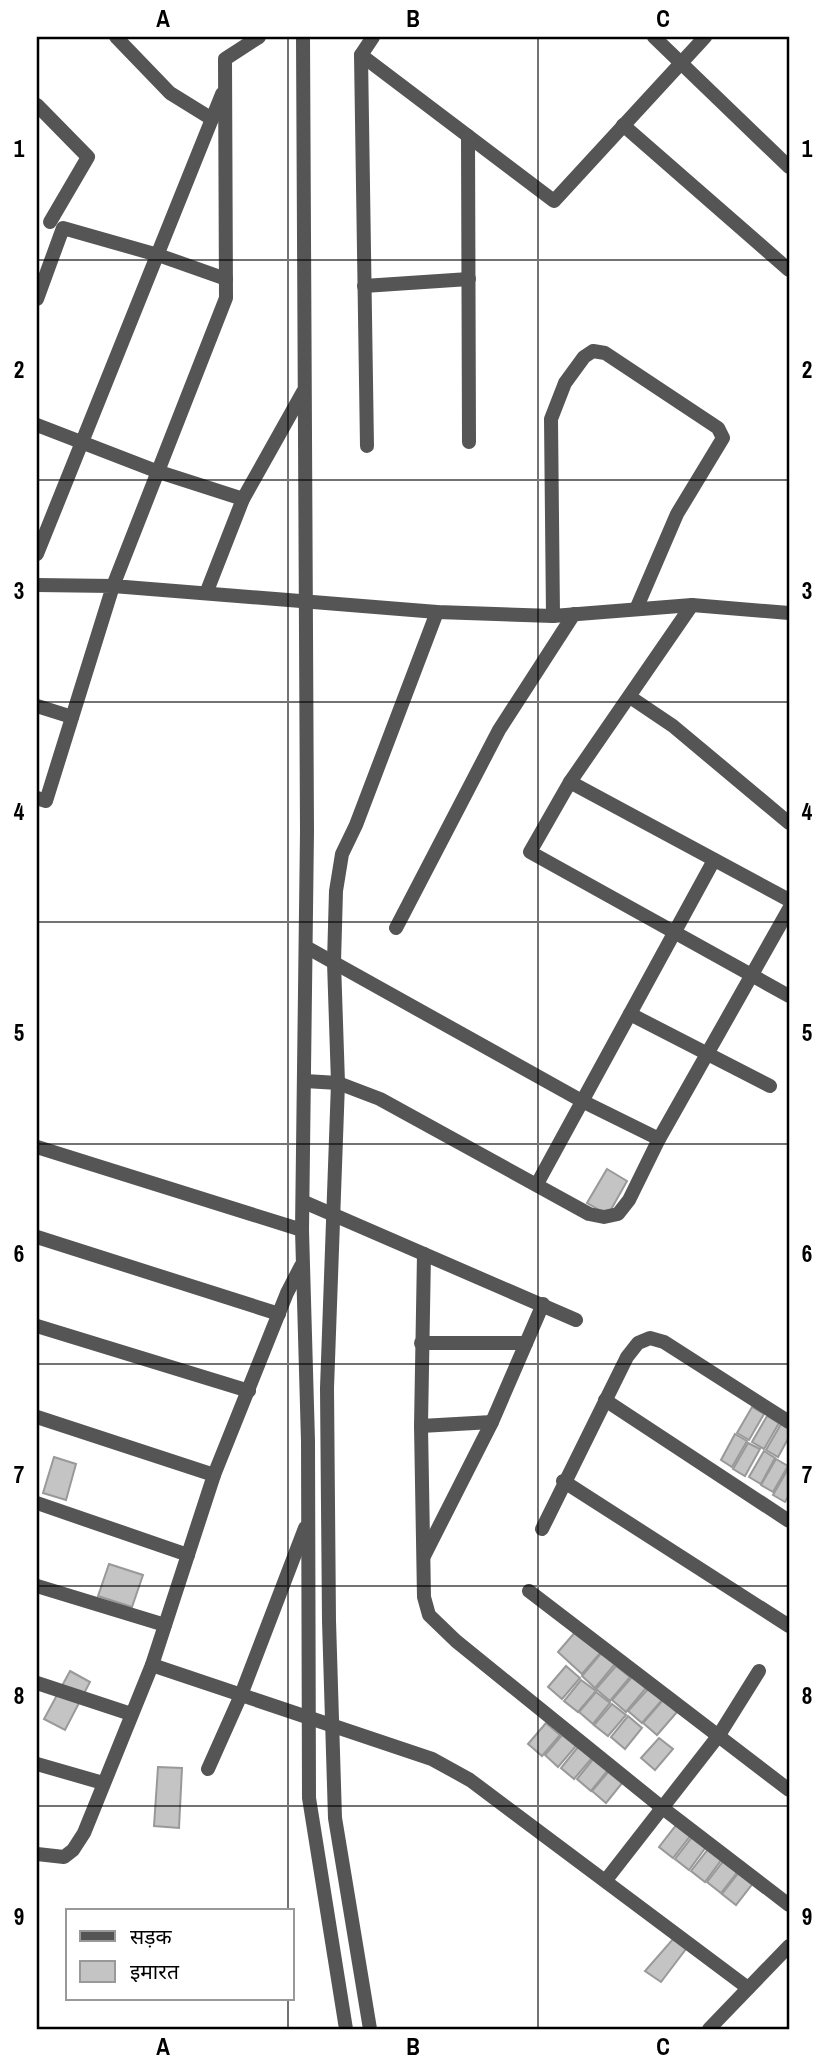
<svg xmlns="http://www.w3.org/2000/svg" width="826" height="2066" font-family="'Archivo Narrow','Noto Sans Devanagari',sans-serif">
  <rect width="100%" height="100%" fill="#fff"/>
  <!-- building -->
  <g fill="#c4c4c4" stroke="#999" stroke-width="2">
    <polygon points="607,1169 627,1181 608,1215 587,1203"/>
    <polygon points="752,1407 764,1414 749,1440 737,1433"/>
    <polygon points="767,1416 779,1423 764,1449 752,1442"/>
    <polygon points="781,1424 789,1428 789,1437 778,1457 766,1450"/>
    <polygon points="735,1434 747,1441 732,1467 721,1460"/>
    <polygon points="748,1443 760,1449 745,1476 733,1469"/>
    <polygon points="764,1451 775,1458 761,1484 749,1477"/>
    <polygon points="54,1457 76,1464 66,1500 43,1493"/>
    <polygon points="776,1459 788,1466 773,1492 761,1485"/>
    <polygon points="788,1469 789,1495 785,1502 773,1495"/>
    <polygon points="109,1564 143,1575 132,1607 98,1596"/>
    <polygon points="577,1630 602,1651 582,1674 558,1652"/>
    <polygon points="602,1652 615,1664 595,1688 582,1676"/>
    <polygon points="566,1666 580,1678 562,1699 548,1687"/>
    <polygon points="616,1666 630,1677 610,1701 596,1689"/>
    <polygon points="70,1671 90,1682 65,1730 44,1719"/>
    <polygon points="632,1677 646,1688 626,1712 612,1700"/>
    <polygon points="581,1680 596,1691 578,1712 564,1701"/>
    <polygon points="649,1688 662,1700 642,1723 628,1711"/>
    <polygon points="596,1692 610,1703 593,1724 579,1712"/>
    <polygon points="663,1700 677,1712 657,1735 643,1723"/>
    <polygon points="612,1704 626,1715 608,1736 594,1725"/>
    <polygon points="628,1716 642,1728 625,1749 611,1737"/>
    <polygon points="546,1723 560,1735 542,1756 528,1744"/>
    <polygon points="562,1735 576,1746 558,1767 545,1755"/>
    <polygon points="659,1738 673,1749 655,1770 641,1758"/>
    <polygon points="578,1747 592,1758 574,1779 561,1768"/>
    <polygon points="594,1758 608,1770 591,1791 577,1779"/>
    <polygon points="158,1767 182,1768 179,1828 154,1826"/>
    <polygon points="609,1771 623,1782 606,1803 592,1791"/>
    <polygon points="677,1824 691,1835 673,1858 659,1847"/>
    <polygon points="693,1836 706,1847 689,1870 675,1859"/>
    <polygon points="709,1848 722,1859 705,1882 691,1871"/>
    <polygon points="725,1859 739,1870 721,1893 707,1882"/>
    <polygon points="740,1871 754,1882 736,1905 722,1894"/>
    <polygon points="673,1939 686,1949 661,1982 645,1971"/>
  </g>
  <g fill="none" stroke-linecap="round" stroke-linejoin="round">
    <!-- street -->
    <g stroke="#555" stroke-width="14">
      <polyline points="116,37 170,93 212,119"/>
      <polyline points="259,37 225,59 226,298 113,586 437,612 553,616 692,605 570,782 530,852 789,996"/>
      <polyline points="303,37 307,831 302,1230 308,1441 309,1798 346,2029"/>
      <polyline points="654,37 789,167"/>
      <polyline points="361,55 554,201 705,37"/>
      <polyline points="37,105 88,157 50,222"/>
      <polyline points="623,125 789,270"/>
      <polyline points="468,136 469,442"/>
      <polyline points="364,286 469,279"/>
      <polyline points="37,299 63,228 158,255 226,279"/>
      <polyline points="37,425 156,471 243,499"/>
      <polyline points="367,446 361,55 373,37"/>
      <polyline points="37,554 222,94"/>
      <polyline points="37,585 113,586 46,801 37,798"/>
      <polyline points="207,591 243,499 303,392"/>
      <polyline points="692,605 789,613"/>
      <polyline points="553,616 551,419 565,383 584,357 593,351 605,353 718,428 723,438 677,514 637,607"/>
      <polyline points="630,697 673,726 789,823"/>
      <polyline points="37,706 72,717"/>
      <polyline points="570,782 789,900"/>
      <polyline points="396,928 499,730 574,614"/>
      <polyline points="306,947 582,1101 659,1139"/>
      <polyline points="630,1014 770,1086"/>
      <polyline points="305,1081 338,1083 380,1099 589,1214 604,1217 618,1214 629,1200 659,1139 789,909"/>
      <polyline points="37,1147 302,1230"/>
      <polyline points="537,1184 714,860"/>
      <polyline points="304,1202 576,1320"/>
      <polyline points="37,1237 279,1314"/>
      <polyline points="424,1254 421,1426 424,1597 429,1615 456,1641 660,1806 789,1905"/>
      <polyline points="37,1326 249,1391"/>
      <polyline points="421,1343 526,1343"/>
      <polyline points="605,1400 789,1521"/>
      <polyline points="37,1417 214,1475"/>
      <polyline points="421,1426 492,1422"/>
      <polyline points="563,1481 789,1626"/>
      <polyline points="37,1503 188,1555"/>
      <polyline points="542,1529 627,1357 638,1343 650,1338 664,1342 789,1422"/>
      <polyline points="424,1556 492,1422 543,1304"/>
      <polyline points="37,1586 165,1625"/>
      <polyline points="529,1591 789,1790"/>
      <polyline points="152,1665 432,1759 470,1780 748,1988"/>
      <polyline points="37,1683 131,1714"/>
      <polyline points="37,1764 103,1783"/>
      <polyline points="208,1769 241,1695 305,1528"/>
      <polyline points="37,1854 64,1857 73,1850 84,1833 152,1665 214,1475 287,1293 301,1266"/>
      <polyline points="606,1880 719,1735 759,1671"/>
      <polyline points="370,2029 335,1818 329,1621 327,1388 338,1083 334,962 336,891 342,854 356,825 437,612"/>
      <polyline points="709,2029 789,1946"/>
    </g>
  </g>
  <!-- grid -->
  <path fill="none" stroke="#000" stroke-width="2" stroke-opacity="0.55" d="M288,37V1910M538,37V2029M37,260H789M37,480H789M37,702H789M37,922H789M37,1144H789M37,1364H789M37,1586H789M37,1806H789M288,1998V2029"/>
  <!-- border -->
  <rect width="826" height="2066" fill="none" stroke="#ffffff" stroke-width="77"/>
  <!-- legend -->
  <rect x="66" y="1909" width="228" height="91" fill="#ffffff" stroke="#999999" stroke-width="2"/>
  <rect x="80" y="1931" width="35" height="10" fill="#555555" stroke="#999999" stroke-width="2"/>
  <text x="130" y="1944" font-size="21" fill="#000000">सड़क</text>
  <rect x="80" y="1961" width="35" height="21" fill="#c4c4c4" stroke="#999999" stroke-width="2"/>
  <text x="130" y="1979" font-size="21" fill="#000000">इमारत</text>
  <rect x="38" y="38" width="750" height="1990" fill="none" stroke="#000" stroke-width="2.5"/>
  <g font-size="23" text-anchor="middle" font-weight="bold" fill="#000">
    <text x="163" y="27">A</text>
    <text x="413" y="27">B</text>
    <text x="663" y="27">C</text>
    <text x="19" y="157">1</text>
    <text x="807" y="157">1</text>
    <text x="19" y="378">2</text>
    <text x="807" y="378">2</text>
    <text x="19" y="599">3</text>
    <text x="807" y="599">3</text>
    <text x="19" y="820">4</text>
    <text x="807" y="820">4</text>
    <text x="19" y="1041">5</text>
    <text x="807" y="1041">5</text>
    <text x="19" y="1262">6</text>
    <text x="807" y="1262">6</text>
    <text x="19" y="1483">7</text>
    <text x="807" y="1483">7</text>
    <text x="19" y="1704">8</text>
    <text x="807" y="1704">8</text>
    <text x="19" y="1925">9</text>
    <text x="807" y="1925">9</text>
    <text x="163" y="2055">A</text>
    <text x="413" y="2055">B</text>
    <text x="663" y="2055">C</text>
  </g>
</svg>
